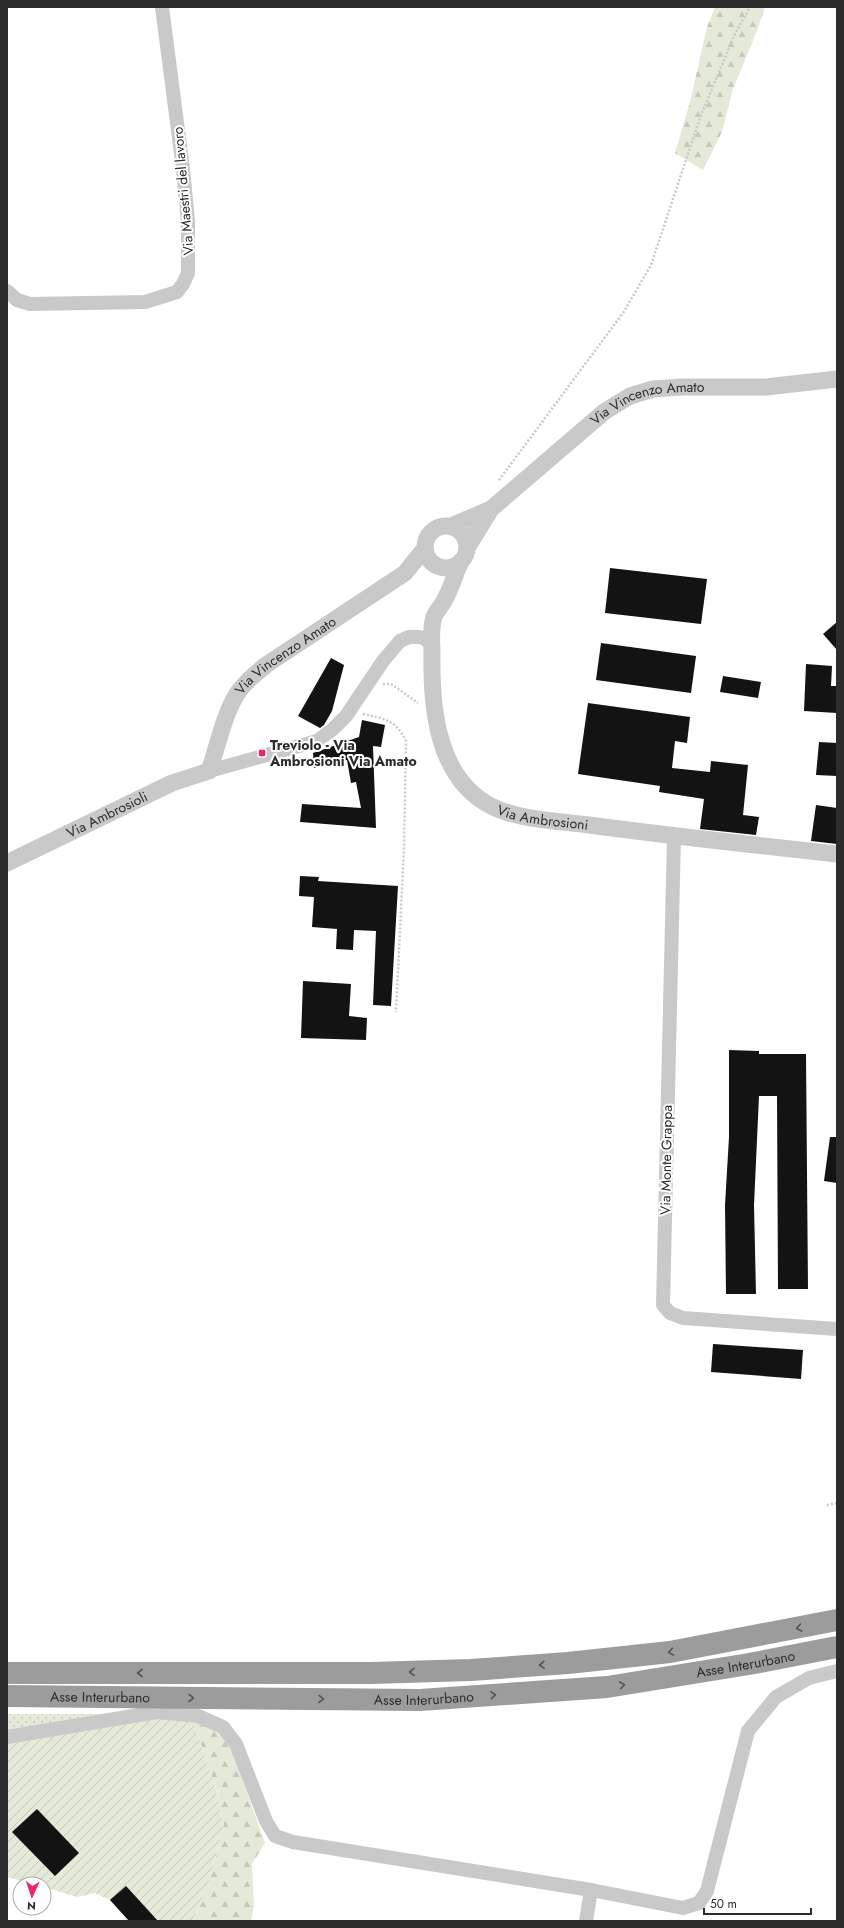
<svg xmlns="http://www.w3.org/2000/svg" width="844" height="1928" font-family="Jost,sans-serif">
  <defs>
    <pattern id="grass-dots" width="8" height="8" patternUnits="userSpaceOnUse"><rect width="8" height="8" fill="#e5ead8"/><path d="M2 2h.1M6 6h.1" fill="none" stroke="#c5c9ba" stroke-width="1.8" stroke-linecap="round"/></pattern>
    <pattern id="forest-firs" width="22" height="20" patternUnits="userSpaceOnUse"><rect width="22" height="20" fill="#e5ead8"/><path d="M5 1l3.5 6h-7zM16 11l3.5 6h-7z" fill="#c5c9ba"/></pattern>
    <pattern id="garden-furrows" width="10" height="10" patternUnits="userSpaceOnUse"><rect width="10" height="10" fill="#e5ead8"/><path d="M-1 1l2-2M0 10L10 0M9 11l2-2" fill="none" stroke="#c5c9ba"/></pattern>
  </defs>
  <rect width="100%" height="100%" fill="#fff"/>
  <!-- grass -->
  <polygon fill="url(#grass-dots)" points="7,1714 103,1714 7,1733"/>
  <!-- forest -->
  <g fill="url(#forest-firs)">
    <polygon points="715,7 765,7 758,28 732,92 722,132 703,170 675,153 690,102 707,27"/>
    <polygon points="192,1718 213,1727 228,1740 265,1843 252,1864 254,1906 251,1921 193,1921 209,1882 224,1826 216,1788"/>
  </g>
  <!-- garden -->
  <polygon fill="url(#garden-furrows)" points="192,1718 215,1785 224,1826 209,1882 193,1921 129,1921 110,1900 95,1893 77,1897 44,1887 44,1884 32,1884 7,1877 7,1738 143,1719"/>
  <!-- building -->
  <g fill="#131313">
    <polygon points="610,568 707,579 701,624 605,613"/>
    <polygon points="837,622 837,650 823,634"/>
    <polygon points="601,643 696,656 691,693 596,680"/>
    <polygon points="331,658 344,665 332,711 324,725 320,728 298,716"/>
    <polygon points="806,664 832,666 831,686 837,686 837,713 804,711"/>
    <polygon points="723,676 761,682 758,698 720,692"/>
    <polygon points="588,703 690,717 687,743 675,741 672,768 710,772 711,761 748,765 743,815 759,817 756,835 700,829 704,799 659,792 660,786 578,774"/>
    <polygon points="362,720 385,725 381,747 373,746 376,828 300,822 302,804 361,808 356,782 351,783 347,760 314,768 313,753 359,737"/>
    <polygon points="819,742 837,743 837,776 816,775"/>
    <polygon points="816,805 837,808 837,844 811,841"/>
    <polygon points="300,876 319,877 318,881 398,886 391,1006 373,1005 376,931 354,930 353,950 336,949 337,929 312,927 314,897 299,896"/>
    <polygon points="303,981 351,984 349,1016 367,1018 366,1040 301,1038"/>
    <polygon points="729,1050 759,1051 759,1054 806,1054 808,1289 778,1289 777,1096 759,1096 754,1205 756,1294 726,1294 725,1205 729,1137"/>
    <polygon points="830,1137 837,1137 837,1183 824,1181"/>
    <polygon points="713,1344 803,1350 801,1379 711,1372"/>
    <polygon points="37,1809 79,1853 55,1876 12,1832"/>
    <polygon points="126,1886 158,1921 129,1921 110,1900"/>
  </g>
  <g fill="none" stroke-linecap="round" stroke-linejoin="round">
    <!-- path -->
    <g stroke="#c9c9c9" stroke-width="2.5" stroke-dasharray="2 2" stroke-linecap="butt">
      <polyline points="499,480 623,313 651,265 701,115 735,34 750,7"/>
      <polyline points="383,684 391,684 418,703"/>
      <path d="M363,714C385,719 396,720 406,741L404,848L396,1012"/>
      <polyline points="827,1505 837,1503"/>
    </g>
    <!-- minor -->
    <g stroke="#c9c9c9" stroke-width="14">
      <polyline points="7,291 17,300 30,304 145,302 177,292 183,284 188,273 188,221 183,169 162,7"/>
      <polyline points="209,771 317,741 333,729 346,716 383,661 400,641 409,637 419,637 423,638 432,644"/>
      <polyline points="674,837 663,1305 670,1313 683,1318 837,1329"/>
      <polyline points="7,1737 157,1712 198,1716 223,1727 236,1744 266,1821 275,1836 293,1842 591,1890 683,1908 699,1903 707,1891 748,1731 776,1697 809,1678 837,1671"/>
      <polyline points="586,1921 591,1890"/>
    </g>
    <!-- tertiary -->
    <g stroke="#c9c9c9" stroke-width="17">
      <polyline points="451,526 491,509"/>
      <circle cx="446" cy="547" r="21"/>
      <path id="s1" d="M467,548L491,509L604,412L630,396L653,389L682,387H766L837,379"/>
      <path id="s2" d="M461,561C455,574 451,589 444,601C441,607 436,611 434,617C430,629 432,642 432,654C431,708 437,778 491,806C518,820 559,821 589,825C671,836 754,845 837,854"/>
      <path id="s3" d="M7,863L172,783L209,771C218,746 224,712 239,691C246,681 256,673 266,665L405,573L425,548"/>
    </g>
    <!-- trunk -->
    <g stroke="#9c9c9c" stroke-width="22">
      <polyline points="7,1673 371,1673 471,1670 568,1663 670,1652 837,1620"/>
      <path id="s4" d="M7,1696L420,1700L607,1687L749,1664L837,1647"/>
    </g>
  </g>
  <!-- one-way arrows -->
  <defs><path id="oneway-chevron" d="M-2-3.5L2.5 0L-2 3.5" fill="none" stroke-width="1.6" stroke-linecap="round" stroke-linejoin="round"/></defs>
  <g stroke="#535353">
    <use href="#oneway-chevron" transform="translate(799 1628) rotate(169)"/>
    <use href="#oneway-chevron" transform="translate(671 1652) rotate(171)"/>
    <use href="#oneway-chevron" transform="translate(542 1665) rotate(176)"/>
    <use href="#oneway-chevron" transform="translate(412 1672) rotate(179)"/>
    <use href="#oneway-chevron" transform="translate(140 1673) rotate(180)"/>
    <use href="#oneway-chevron" transform="translate(622 1685) rotate(-9)"/>
    <use href="#oneway-chevron" transform="translate(493 1695) rotate(-4)"/>
    <use href="#oneway-chevron" transform="translate(191 1698) rotate(1)"/>
    <use href="#oneway-chevron" transform="translate(321 1699) rotate(1)"/>
  </g>
  <!-- markers -->
  <rect fill="#e72a5f" stroke="#fff" stroke-width="1.5" x="258" y="749" width="8" height="8" rx="2"/>
  <g text-anchor="middle" dominant-baseline="central" stroke-width="4" stroke-linejoin="round" paint-order="stroke">
    <!-- street labels -->
    <g font-size="14" fill="#2c2c2c" stroke="#fff">
      <text transform="translate(183 191) rotate(-95)">Via Maestri del lavoro</text>
      <text stroke="none"><textPath href="#s1" startOffset="240">Via Vincenzo Amato</textPath></text>
      <text stroke="none"><textPath href="#s3" startOffset="367">Via Vincenzo Amato</textPath></text>
      <text stroke="none"><textPath href="#s3" startOffset="111">Via Ambrosioli</textPath></text>
      <text stroke="none"><textPath href="#s2" startOffset="325">Via Ambrosioni</textPath></text>
      <text transform="translate(666 1160) rotate(-89)">Via Monte Grappa</text>
      <text stroke="none"><textPath href="#s4" startOffset="741">Asse Interurbano</textPath></text>
      <text stroke="none"><textPath href="#s4" startOffset="93">Asse Interurbano</textPath></text>
      <text stroke="none"><textPath href="#s4" startOffset="417">Asse Interurbano</textPath></text>
    </g>
    <!-- poi labels -->
    <g font-size="14" font-weight="bold" fill="#2c2c2c" stroke="#fff" text-anchor="start">
      <text x="270" y="745">Treviolo - Via<tspan x="270" dy="16">Ambrosioni Via Amato</tspan></text>
    </g>
  </g>
  <!-- border -->
  <rect width="844" height="1928" fill="none" stroke="#2c2c2c" stroke-width="16"/>
  <!-- north arrow -->
  <g transform="translate(32 1896) rotate(183)"><circle r="19" fill="#ffffff" stroke="#ababab"/>
  <path d="M0-3L7 15L0 10L-7 15Z" fill="#e72a5f"/>
  <text y="-6" font-size="11" font-weight="bold" text-anchor="middle" fill="#2c2c2c">N</text>
  </g>
  <!-- scale -->
  <path d="M704 1908v6h107v-6" fill="none" stroke="#2c2c2c" stroke-width="2"/>
  <text x="710" y="1908" font-size="12" fill="#2c2c2c" stroke="#ffffff" stroke-width="3" paint-order="stroke">50 m</text>
</svg>
